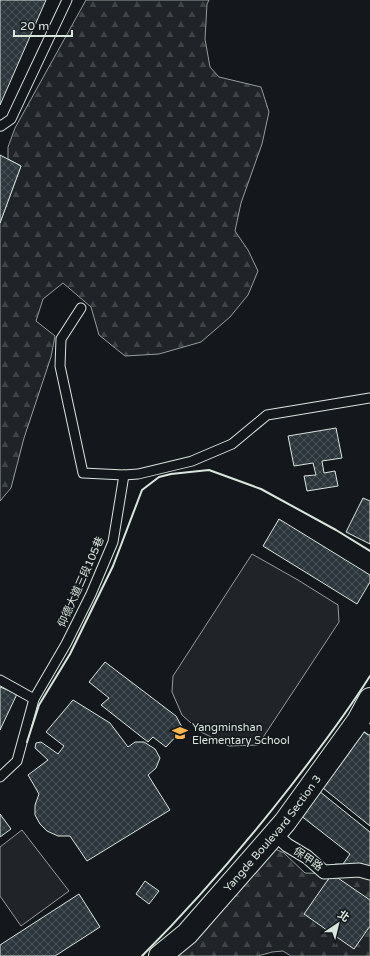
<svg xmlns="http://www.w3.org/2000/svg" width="370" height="956" font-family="'Varela Round','Noto Sans TC',sans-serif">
  <defs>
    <pattern id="forest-firs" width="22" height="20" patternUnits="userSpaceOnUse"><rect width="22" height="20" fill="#202428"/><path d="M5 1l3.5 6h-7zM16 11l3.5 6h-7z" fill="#404447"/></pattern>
    <pattern id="building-cross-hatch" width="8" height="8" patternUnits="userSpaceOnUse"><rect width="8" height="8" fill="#2c363c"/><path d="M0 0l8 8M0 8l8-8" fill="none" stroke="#4a5358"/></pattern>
  </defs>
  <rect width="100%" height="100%" fill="#14181c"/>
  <!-- green -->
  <g fill="#202428" stroke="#939e99">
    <polygon points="252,554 298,580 338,605 339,622 258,745 229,746 201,732 182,715 172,692 173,676"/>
    <polygon points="22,830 69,891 21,926 0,896 0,847"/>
  </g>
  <!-- forest -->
  <g fill="url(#forest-firs)" stroke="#939e99">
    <polygon points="86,0 209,0 207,4 205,39 210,67 219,77 261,87 269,112 262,144 241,203 235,231 248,250 258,271 248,295 230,317 201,342 159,354 125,356 99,335 91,307 63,283 43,299 36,321 55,336 51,357 24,438 11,488 0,501 0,223 21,166 8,159 8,147 15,128"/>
    <polygon points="273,848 284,853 305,873 332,874 335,864 343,864 370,868 370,956 291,956 283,951 272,952 258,956 178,956 178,954"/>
  </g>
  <!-- building -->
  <g fill="url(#building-cross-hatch)" stroke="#d8e6dc">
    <polygon points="0,0 46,0 0,105"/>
    <polygon points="0,155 21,166 0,223"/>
    <polygon points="336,428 342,458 322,461 324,473 335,471 338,486 307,491 304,476 316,475 313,463 294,466 288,436"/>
    <polygon points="363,498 370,501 370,544 346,532"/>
    <polygon points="279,519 370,575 370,582 357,604 263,546"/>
    <polygon points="105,662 176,716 183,729 166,747 153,737 148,742 101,705 109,698 89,682"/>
    <polygon points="0,687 17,694 0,730"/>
    <polygon points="73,700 110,723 128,747 135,742 144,742 155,749 160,758 156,768 148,775 170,810 87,861 70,836 58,836 47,831 40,824 35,815 35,805 39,794 28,775 48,760 35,748 36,743 41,742 58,754 64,746 46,732"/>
    <polygon points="362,729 370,734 370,826 323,788"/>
    <polygon points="319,791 370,832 370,868 343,864 350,854 300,815"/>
    <polygon points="0,814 11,829 0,837"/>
    <polygon points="332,874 370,900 370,926 354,949 304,914"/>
    <polygon points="145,881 159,891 149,904 136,894"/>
    <polygon points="79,894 100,927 55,956 0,956 0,945"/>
  </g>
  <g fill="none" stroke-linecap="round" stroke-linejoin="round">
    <defs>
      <g id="service">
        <polyline points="0,125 1,126 11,119 67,0"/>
        <polyline points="81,308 61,339 60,366 83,473 124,475"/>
        <polyline points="0,680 34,699 66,644 91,594 113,542 124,475 138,474 192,461 232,444 267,415 370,398"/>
        <polyline points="358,721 370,730"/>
        <polyline points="0,777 17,761 34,699"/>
      </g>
      <polyline id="pedestrian" points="275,834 287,845 307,857 324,872 359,870 370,873"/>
      <g id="primary">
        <path id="s1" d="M160,956L187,934L285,822L358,721L370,699"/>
      </g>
    </defs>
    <!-- service casing -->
    <use href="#service" stroke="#d8e6dc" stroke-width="11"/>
    <!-- pedestrian casing -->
    <use href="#pedestrian" stroke="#d8e6dc" stroke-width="15"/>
    <!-- primary casing -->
    <use href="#primary" stroke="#d8e6dc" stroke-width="24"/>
    <!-- service -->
    <use href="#service" stroke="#14181c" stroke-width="9"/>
    <!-- pedestrian -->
    <use href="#pedestrian" stroke="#14181c" stroke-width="13"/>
    <!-- primary -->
    <use href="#primary" stroke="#14181c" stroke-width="22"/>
    <!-- wall -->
    <g stroke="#d8e6dc" stroke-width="2">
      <polyline points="27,742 39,705 70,654 113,566 142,490 159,477 171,474 209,470 261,489 336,530 370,551"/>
      <path d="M142,956C195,903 244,846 290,787C318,751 346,714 370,676"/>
    </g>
  </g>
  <!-- icons -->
  <defs>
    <symbol id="school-bare" viewBox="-9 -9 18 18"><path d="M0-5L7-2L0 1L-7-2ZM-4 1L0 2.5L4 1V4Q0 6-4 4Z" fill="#ffb74d" stroke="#14181c" stroke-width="2.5" paint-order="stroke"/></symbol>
  </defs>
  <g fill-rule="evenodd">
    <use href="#school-bare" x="169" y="722" width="22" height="22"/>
  </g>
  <g text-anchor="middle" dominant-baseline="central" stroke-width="3" stroke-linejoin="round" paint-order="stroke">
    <!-- street labels -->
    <g font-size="11" fill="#d8e6dc" stroke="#14181c">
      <text transform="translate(81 582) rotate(-66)">仰德大道三段105巷</text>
      <text stroke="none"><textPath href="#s1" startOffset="167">Yangde Boulevard Section 3</textPath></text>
      <text transform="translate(308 859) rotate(35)">保甲路</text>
    </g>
    <!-- poi labels -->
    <g font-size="11" fill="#d8e6dc" stroke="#14181c" text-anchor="start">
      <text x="192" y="727">Yangminshan<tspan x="192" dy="13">Elementary School</tspan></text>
    </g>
  </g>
  <!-- north arrow -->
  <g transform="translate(338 924) rotate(35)" stroke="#14181c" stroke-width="3" paint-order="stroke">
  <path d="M0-3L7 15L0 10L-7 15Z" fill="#d8e6dc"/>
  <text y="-6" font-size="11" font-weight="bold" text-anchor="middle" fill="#d8e6dc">北</text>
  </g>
  <!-- scale -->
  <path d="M14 30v6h58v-6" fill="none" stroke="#d8e6dc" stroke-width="2"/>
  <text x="20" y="30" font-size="12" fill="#d8e6dc" stroke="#14181c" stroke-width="3" paint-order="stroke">20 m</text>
</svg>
